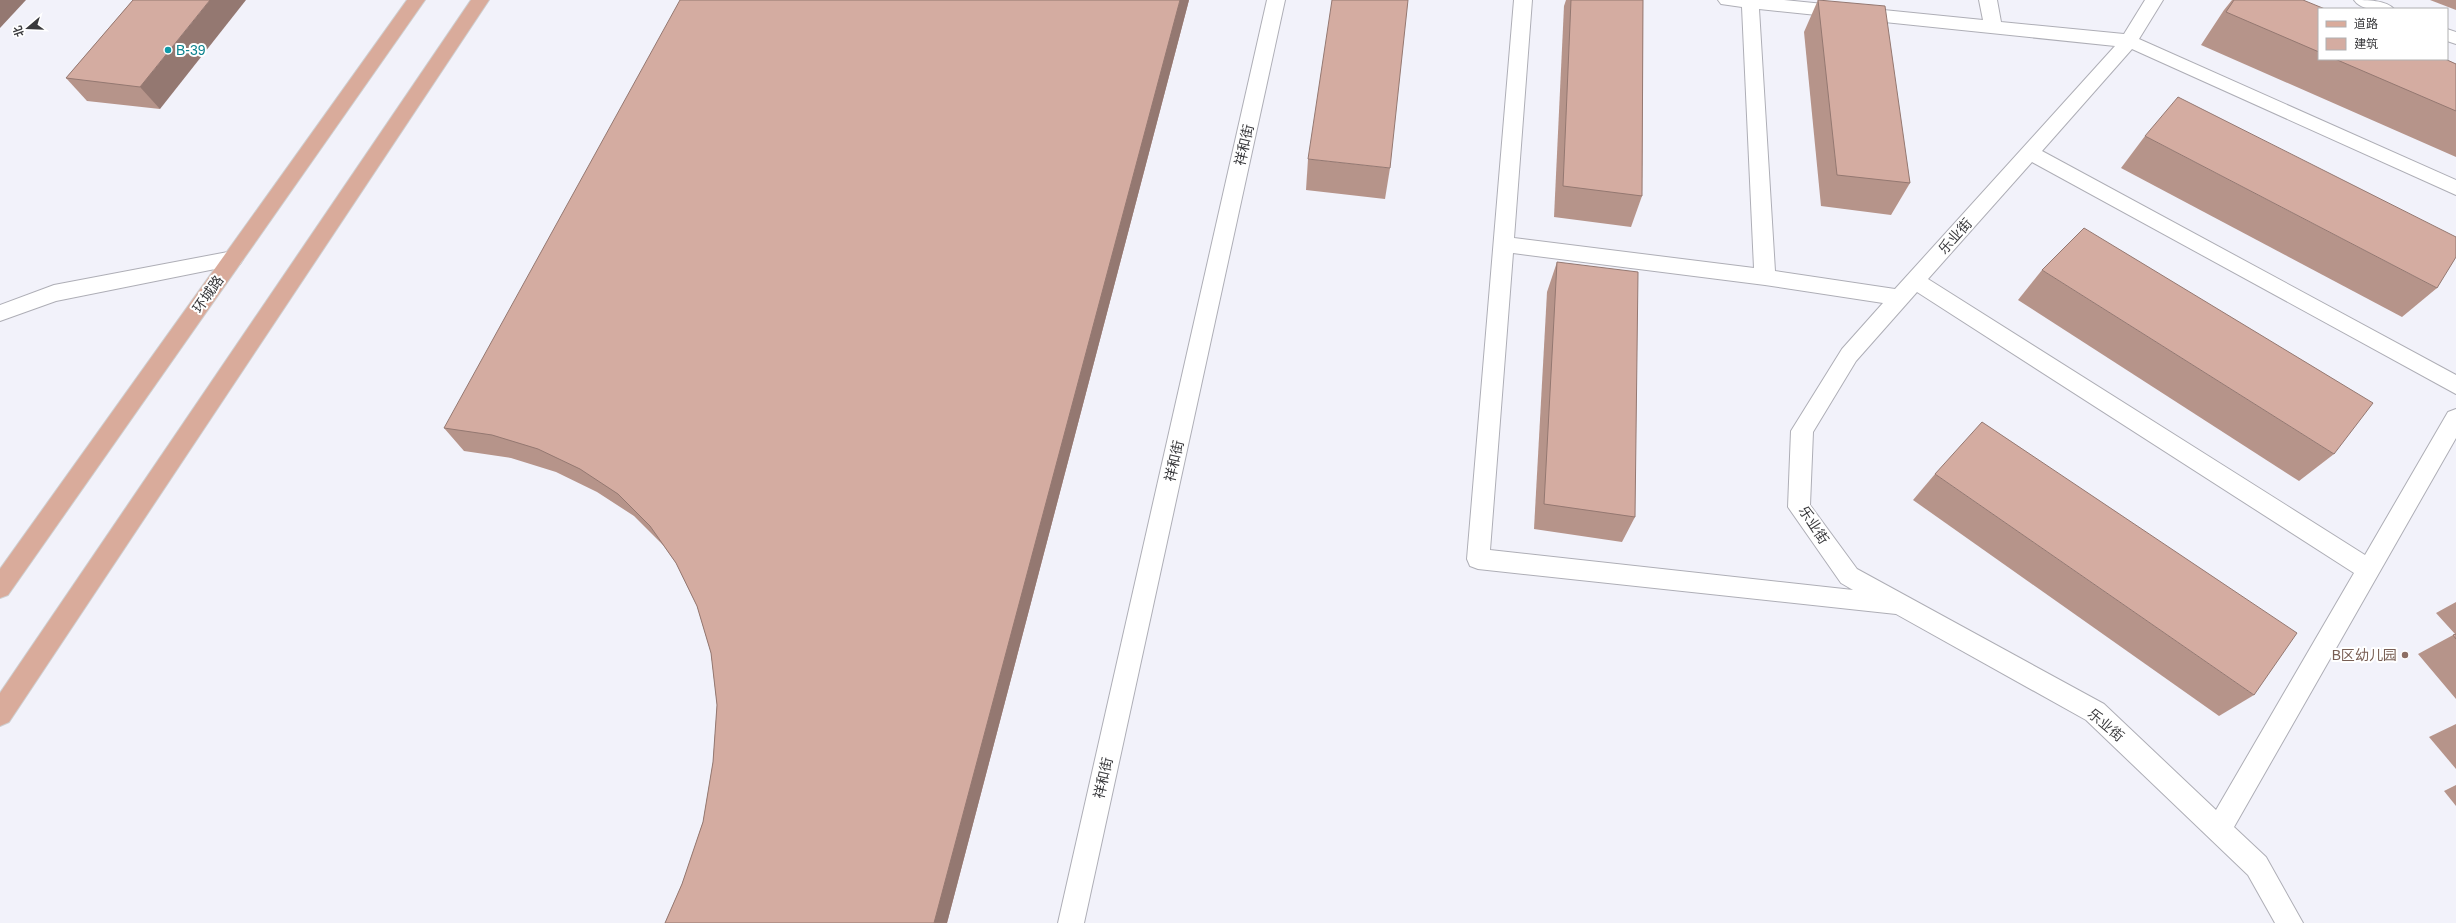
<svg xmlns="http://www.w3.org/2000/svg" width="2456" height="923" font-family="Arial,'Noto Sans SC',sans-serif">
  <rect width="100%" height="100%" fill="#f2f2fa"/>
  <g fill="none" stroke-linecap="round" stroke-linejoin="round">
    <defs>
      <g id="minor">
        <polygon points="1267,0 1285,0 1084,923 1058,923"/>
        <path d="M1514,0H1532L1514,238L1754,268L1742,7L1721,4L1718,0H1784L1983,20L1979,0H1997L2001,22L2124,34L2145,0H2163L2139,39L2456,180V195L2132,49L2042,151L2456,375V394L2032,162L1928,279L2365,555L2448,412L2456,409V438L2234,827L2266,857L2303,923H2275L2248,875L2086,720L1896,614L1478,569L1470,566L1467,559ZM1759,9L2115,46L1895,289L1775,271ZM1513,253L1765,285L1883,303L1842,349L1791,431L1788,507L1841,583L1853,590L1490,550ZM1917,292L2354,573L2216,810L2104,704L1857,569L1810,505L1813,432L1856,361Z"/>
        <path d="M2354,0C2367,0 2386,0 2394,9C2381,9 2362,12 2354,0Z"/>
        <polygon points="2447,29 2456,32 2456,44 2447,41"/>
        <polygon points="233,251 240,254 243,259 240,264 56,301 0,321 0,305 54,285"/>
      </g>
      <g id="primary">
        <polygon points="407,0 425,0 8,595 0,598 0,569"/>
        <polygon points="471,0 489,0 9,722 0,726 0,693"/>
      </g>
    </defs>
    <!-- minor casing -->
    <use href="#minor" stroke="#aeaeb6" stroke-width="2"/>
    <!-- primary casing -->
    <use href="#primary" stroke="#cfcfd0" stroke-width="2"/>
    <!-- minor -->
    <use href="#minor" fill="#fff" fill-rule="evenodd"/>
    <!-- primary -->
    <use href="#primary" fill="#d9ab9b" fill-rule="evenodd"/>
  </g>
  <!-- wall -->
  <g fill="#b6948a">
    <polygon points="133,0 160,109 87,101 66,78"/>
    <polygon points="1189,0 947,923 665,923 682,884 703,822 713,762 717,705 711,653 697,606 676,563 664,546 634,516 597,492 556,472 511,458 464,451 444,428"/>
    <polygon points="1566,0 1643,0 1642,196 1631,227 1554,217 1564,6"/>
    <polygon points="1818,0 1910,183 1891,215 1821,206 1804,32"/>
    <polygon points="2232,0 2303,0 2319,9 2319,59 2445,59 2456,64 2456,157 2201,45 2224,10"/>
    <polygon points="2430,0 2456,0 2456,10"/>
    <polygon points="2145,136 2437,288 2402,317 2121,168"/>
    <polygon points="1308,159 1390,168 1385,199 1306,190"/>
    <polygon points="1557,262 1635,517 1622,542 1534,529 1547,292"/>
    <polygon points="2042,270 2334,454 2299,481 2018,300"/>
    <polygon points="1935,474 2254,695 2219,716 1913,500"/>
    <polygon points="2456,602 2456,699 2418,654 2455,634 2436,613"/>
    <polygon points="2456,724 2456,769 2429,737"/>
    <polygon points="2456,785 2456,806 2444,791"/>
  </g>
  <!-- shaded-wall -->
  <g fill="#947871">
    <polygon points="0,0 26,0 0,28"/>
    <polygon points="210,0 246,0 160,109 140,87"/>
    <polygon points="1180,0 1189,0 947,923 934,923"/>
  </g>
  <!-- building -->
  <g fill="#d4aca1" stroke="#947871">
    <polygon points="133,0 210,0 140,87 66,78"/>
    <polygon points="680,0 1180,0 934,923 665,923 682,884 703,822 713,762 717,705 711,653 697,606 676,563 650,526 618,494 580,469 538,449 492,435 444,428"/>
    <polygon points="1332,0 1408,0 1390,168 1308,159"/>
    <polygon points="1571,0 1643,0 1642,196 1563,186"/>
    <polygon points="1818,0 1885,6 1910,183 1837,175"/>
    <polygon points="2234,0 2303,0 2325,9 2319,9 2319,52 2226,12"/>
    <polygon points="2335,59 2445,59 2456,64 2456,111"/>
    <polygon points="2178,97 2456,237 2456,257 2437,288 2145,136"/>
    <polygon points="2084,228 2373,403 2334,454 2042,270"/>
    <polygon points="1557,262 1638,272 1635,517 1544,504"/>
    <polygon points="1982,422 2297,633 2254,695 1935,474"/>
    <polygon points="2456,634 2456,639 2453,635"/>
  </g>
  <!-- markers -->
  <circle fill="#0f9aa8" stroke="#fff" stroke-width="1.5" cx="168" cy="50" r="4"/>
  <circle fill="#8d6e63" stroke="#fff" stroke-width="1.5" cx="2405" cy="655" r="4"/>
  <g text-anchor="middle" dominant-baseline="central" stroke-width="4" stroke-linejoin="round" paint-order="stroke">
    <!-- culture labels -->
    <g font-size="14" fill="#0d838f" stroke="#fff" text-anchor="start">
      <text x="176" y="50">B-39</text>
    </g>
    <!-- street labels -->
    <g font-size="14" fill="#39393c" stroke="#fff">
      <text transform="translate(1244 145) rotate(-77)">祥和街</text>
      <text transform="translate(1955 236) rotate(-48)">乐业街</text>
      <text transform="translate(208 294) rotate(-55)">环城路</text>
      <text transform="translate(1174 461) rotate(-77)">祥和街</text>
      <text transform="translate(1814 525) rotate(57)">乐业街</text>
      <text transform="translate(2106 725) rotate(40)">乐业街</text>
      <text transform="translate(1103 778) rotate(-77)">祥和街</text>
    </g>
    <!-- education labels -->
    <g font-size="14" fill="#785e54" stroke="#fff" text-anchor="end">
      <text x="2397" y="655">B区幼儿园</text>
    </g>
  </g>
  <!-- legend -->
  <rect x="2318" y="8" width="130" height="52" fill="#ffffff" stroke="#b0b0b1"/>
  <rect x="2326" y="21" width="20" height="6" fill="#d9ab9b" stroke="#b0b0b1"/>
  <text x="2354" y="28" font-size="12" fill="#39393c">道路</text>
  <rect x="2326" y="38" width="20" height="12" fill="#d4aca1" stroke="#b0b0b1"/>
  <text x="2354" y="48" font-size="12" fill="#39393c">建筑</text>
  <!-- north arrow -->
  <g transform="translate(28 28) rotate(251)" stroke="#ffffff" stroke-width="3" paint-order="stroke">
  <path d="M0-3L7 15L0 10L-7 15Z" fill="#39393c"/>
  <text y="-6" font-size="11" font-weight="bold" text-anchor="middle" fill="#39393c">北</text>
  </g>
</svg>
